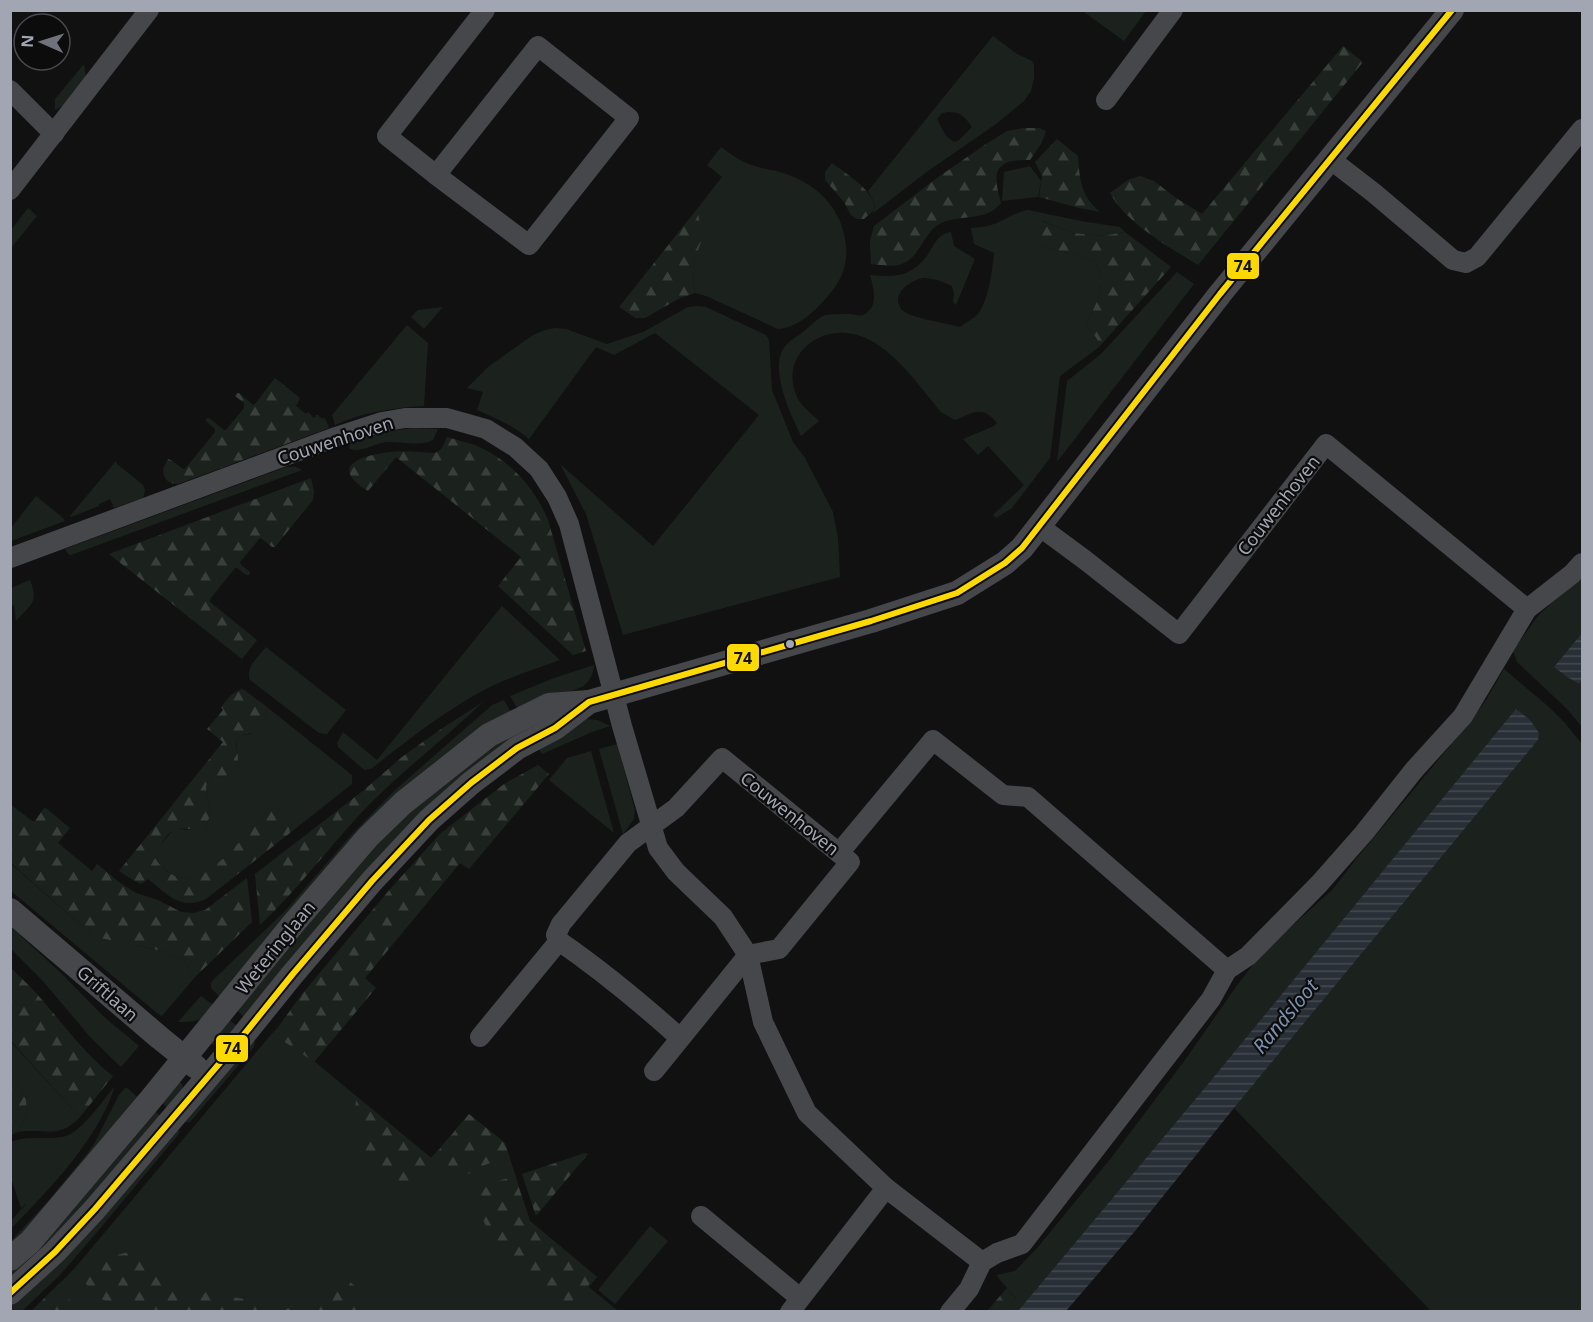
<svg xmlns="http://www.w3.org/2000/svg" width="1593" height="1322" font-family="'Noto Sans',sans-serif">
  <defs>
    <pattern id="forest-firs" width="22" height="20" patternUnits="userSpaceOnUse" patternTransform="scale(1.5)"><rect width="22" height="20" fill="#1b221d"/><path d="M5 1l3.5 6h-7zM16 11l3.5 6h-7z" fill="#393f3b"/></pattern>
    <pattern id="water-rules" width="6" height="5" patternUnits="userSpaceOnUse" patternTransform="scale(1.5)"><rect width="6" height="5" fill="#292f36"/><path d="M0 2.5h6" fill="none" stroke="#454a51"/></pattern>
  </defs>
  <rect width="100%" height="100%" fill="#111112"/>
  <!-- green -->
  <g fill="#1b221d" fill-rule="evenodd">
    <polygon points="1085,11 1085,10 1146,11 1124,41 1084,12"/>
    <path d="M993,36L1017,54L1032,61L1034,65V78L1031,91L1024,101L996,124L928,171L872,214C878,206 872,199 868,191ZM948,112C960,112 965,116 972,127L959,140L954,142L946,136L937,119L942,113Z"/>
    <polygon points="84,64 86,78 63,106 55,110 55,99"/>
    <path d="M721,147C728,152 736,158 744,162C756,168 770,169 783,173C815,183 840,206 845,239C849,258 844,276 832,291C818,308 801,327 778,329L706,296L695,293L693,278L695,259L702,236L697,209L722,177L707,165Z"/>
    <polygon points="1030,166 1041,181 1038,197 1002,201 1004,172"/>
    <polygon points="28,208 37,216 11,248 11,230"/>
    <path d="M1028,210L1081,221L1120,227L1125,232L1102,236L1074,233L1042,221L1038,245L1092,260C1111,279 1096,304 1086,324L1097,339L1098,348L1060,376L1050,458L1012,508L996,518L993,515L1024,485L988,446L978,455L963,439L994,426L997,423C982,404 973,413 955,420L941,412C919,386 891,344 857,335C818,324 779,357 797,397C801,406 812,414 819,421L801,436C791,415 770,372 783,349C788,341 797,337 804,331C810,327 818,317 826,315C831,314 843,314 849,314C855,314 860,318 866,313C879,305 873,287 870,275C881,276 893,277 903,274C911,272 921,264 926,257C934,247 936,234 951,232L954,246L975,259L956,305L953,302L954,294L952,286C943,282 934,278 924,278C911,279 889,295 902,310C909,318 947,323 960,327C965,323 971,320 976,316C989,303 992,270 994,253L974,244L971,228C978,227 985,227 991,225C1005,221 1012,213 1028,210Z"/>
    <polygon points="1177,272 1194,284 1057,462 1067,381 1101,354"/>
    <path d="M696,306L706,307L766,335L769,340L772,390L793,442L805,458L833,512L838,538L840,577L623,635L586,514L560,464L653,546L759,415L655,333L614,355L596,347L529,439C514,426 496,418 477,410L483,392L467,388L488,367L533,335L545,330L555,328L566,329L607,344L643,332L688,307Z"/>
    <polygon points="443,307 424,329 411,317 418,310"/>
    <path d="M407,325L428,343L424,406C392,408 364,412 335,425L332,415Z"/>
    <path d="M413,428L438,429L433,440C420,447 401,441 387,442C375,443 361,453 350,449L349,444L384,432Z"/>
    <polygon points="116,461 117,464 143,485 145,490 143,498 114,508 110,499 99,504 99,506 71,517 70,516"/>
    <polygon points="286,467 296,467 302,470 71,555 68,554 65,549"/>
    <polygon points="36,496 63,518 65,521 11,541 11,528"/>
    <polygon points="1582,573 1582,633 1554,667 1567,677 1579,684 1582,680 1582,727 1567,709 1517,662 1513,651 1537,617"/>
    <path d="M30,580C39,603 31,604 16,621L14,606L11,603V588Z"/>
    <path d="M502,606L560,660C535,669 510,677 486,689C444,711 408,740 371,769L365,770L362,768L338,747L337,743L343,732L377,760Z"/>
    <path d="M266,647L346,710L327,734L319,733L250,680C245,668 258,657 266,647Z"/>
    <path d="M594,665C593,675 590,681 582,687L519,711L510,696L554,678Z"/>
    <polygon points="1504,669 1549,707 1565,723 1582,744 1582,1311 1431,1311 1234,1108 1538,740 1517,709 1208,1084 1018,1311 1006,1311 1016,1299 996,1275 1015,1271 1038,1247 1111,1158 1185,1060 1238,984 1263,952 1332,890 1357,858 1468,724 1486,700"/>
    <polygon points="504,700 512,714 479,734 221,998 211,988 211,983 214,979 286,910 352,834 394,791 492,705"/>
    <path d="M267,707L352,775V784L290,833C290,822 285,817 278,809L268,810C249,831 227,861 202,875C184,884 164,873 155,858L156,850L173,830L178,828L186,830L206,827C207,822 210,818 210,812C209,799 202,788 210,777H219L237,767C238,757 235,748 237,738L242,735L251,734L265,721Z"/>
    <polygon points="586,719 598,720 610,726 592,732 542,754 535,744"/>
    <polygon points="523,732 245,1018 235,1008 365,850 487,746"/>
    <polygon points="617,744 635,810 634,819 623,834 599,749"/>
    <polygon points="591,751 614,833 549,780 567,758"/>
    <polygon points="10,863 91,934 165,952 183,960 196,976 162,1016 157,1013 11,891"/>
    <polygon points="10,926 63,975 103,1016 139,1046 121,1067 91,1038 42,980 11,949"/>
    <path d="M201,996L216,1007C202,1021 197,1022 178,1022Z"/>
    <path d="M227,1018L238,1027C230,1035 219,1051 208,1042Z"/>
    <polygon points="274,1031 314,1061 431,1158 469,1114 505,1143 530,1221 597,1277 589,1287 618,1311 31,1312 74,1269"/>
    <polygon points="253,1040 255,1042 254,1047 190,1122 185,1122 182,1119"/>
    <path d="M10,1041L80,1117C58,1140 46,1128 18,1132L27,1113L26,1097L11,1076Z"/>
    <polygon points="177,1080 182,1084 183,1088 169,1109 159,1100"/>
    <path d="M115,1086C97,1141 51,1187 11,1229V1221L26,1204H25L21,1208L11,1178V1142C27,1135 44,1140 62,1137C80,1135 103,1100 115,1086Z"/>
    <polygon points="125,1088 127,1088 140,1099 11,1247 11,1241 49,1200 86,1155 94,1144 119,1095"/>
    <polygon points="152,1109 163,1118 65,1227 11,1280 11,1267"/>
    <polygon points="175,1128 180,1131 178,1135 98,1231 60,1275 22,1311 11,1312 11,1301"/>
    <polygon points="650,1226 668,1241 615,1304 598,1290"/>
  </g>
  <!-- forest -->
  <g fill="url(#forest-firs)">
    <path d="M1343,46L1363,62L1198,265C1169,247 1126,223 1110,193L1128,180L1140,176L1154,181L1176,198L1202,214Z"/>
    <path d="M1024,128H1039L1046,131L1041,144L1030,160C994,159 992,172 1001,203C986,222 961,214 941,223C924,231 921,255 904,263C895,268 881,265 871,264L870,241L874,226L937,178L986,144L1007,131Z"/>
    <path d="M1057,139L1078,156C1080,180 1080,195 1100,212L1079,208L1039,197L1042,176L1035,162Z"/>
    <path d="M832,163C845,173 877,192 874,210L864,219H857L851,215L844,202L825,180V172Z"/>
    <polygon points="697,209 703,236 695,259 693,278 695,293 678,299 645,318 636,318 619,307"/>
    <path d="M1038,220L1074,233L1102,236L1125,232L1171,267L1098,348L1097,339L1086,324C1096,304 1111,279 1092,260L1038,245C1033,237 1035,229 1038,220Z"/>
    <path d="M275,378L300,398L296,406L306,414L308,412L314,418L317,415L323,419L325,418L329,428L178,484C168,484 163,478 163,469L168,459L171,460L183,469H185L215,432V429L206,421V419L209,418L224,430H226L244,408V403L235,396L236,393H239L253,405L255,404Z"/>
    <path d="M447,437C456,440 466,442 475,445C509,459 534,487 548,520L586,651L573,655L498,586L521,557L396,457L368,491C363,488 357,484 353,479C337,460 378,453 391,452C405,451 420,452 434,453C442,451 444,444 447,437Z"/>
    <polygon points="311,478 314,492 313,500 275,547 272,547 261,538 259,539 240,562 241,565 250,572 249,575 246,575 237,568 235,568 210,599 210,602 257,640 242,659 109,554"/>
    <path d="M241,689L244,690L267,707L265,721L257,732L242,735L237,738C237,742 235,745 236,748C236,751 238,754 238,758C239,776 224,777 210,777C202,788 209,799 210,812C210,818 207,822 206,827C195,832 188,827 177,829C168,830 156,850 155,858C164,873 182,883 199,876C219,868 253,827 268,810L276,808C285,814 290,823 290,833L206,899C181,911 167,894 148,879L141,884L133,880L119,871L223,742L207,729L223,710L221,707L231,695Z"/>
    <path d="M483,702C443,740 399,773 361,813C327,850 297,890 260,925L255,874L364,790L402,757L441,729Z"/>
    <polygon points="538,765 549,774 469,869 460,863 365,978 376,988 314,1062 273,1034 302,994 391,888 441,833 504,784"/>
    <polygon points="10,804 32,821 35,821 44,808 47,809 70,828 58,843 92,871 97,864 119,882 136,893 158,900 181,912 193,913 205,910 247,878 252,922 196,976 183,960 165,952 141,946 100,938 91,934 11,863"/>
    <path d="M11,968C19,976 29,985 37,994C62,1022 83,1053 113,1076L80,1117L11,1041Z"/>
    <polygon points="11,1076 26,1097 27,1113 18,1132 11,1135"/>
    <polygon points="357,1097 441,1166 426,1181 416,1188 389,1184 374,1177 365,1159 362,1138 355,1121 355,1107"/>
    <path d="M469,1114L505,1143L509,1157C493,1162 476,1166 464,1178L435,1155Z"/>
    <polygon points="585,1153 588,1154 536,1216 522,1174"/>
    <path d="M515,1176L530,1221L597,1277L567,1306L517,1273L485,1224L476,1204C483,1181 494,1183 515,1176Z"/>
    <path d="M134,1251L154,1257L160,1265L162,1277L169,1286L244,1299L270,1309L279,1310L302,1306L331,1286L349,1281L355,1286L363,1290C363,1297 363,1304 360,1312L163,1311L108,1302L97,1297L82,1279L116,1255Z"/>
    <polygon points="58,1285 64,1291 63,1293 80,1311 31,1311"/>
    <polygon points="1007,1288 1016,1300 1006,1311 987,1311"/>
  </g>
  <!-- water -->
  <g fill="url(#water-rules)">
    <polygon points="1582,633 1582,680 1579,684 1567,677 1554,667"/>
    <polygon points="1516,709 1530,720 1539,733 1538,740 1234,1108 1135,1231 1066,1311 1018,1311 1208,1084"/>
  </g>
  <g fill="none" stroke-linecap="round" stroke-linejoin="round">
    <!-- minor -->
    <g stroke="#46474a" stroke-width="20">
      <polygon points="538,46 629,118 529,245 436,175"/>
      <polyline points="10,90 54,134"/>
      <polyline points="1106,100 1173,10"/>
      <polyline points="1330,159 1374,193 1453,260 1466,263 1477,257 1582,129"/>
      <polyline points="436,175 387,136 485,10"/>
      <polyline points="10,190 149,10"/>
      <polyline points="1039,526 1085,560 1179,634 1326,444 1527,609"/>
      <polyline points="10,558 336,437 382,422 405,418 447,418 486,429 515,447 539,469 557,497 569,524 622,726 658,848 676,872 723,917 748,955 763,1022 807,1113 886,1188 982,1262"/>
      <polyline points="839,853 933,740 1003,795 1028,797 1227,970"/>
      <path d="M559,941C601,970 641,1003 680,1038"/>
      <polyline points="480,1037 559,941 556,935 561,924 628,843 676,808 722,758 850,862 779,949 748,955 654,1071"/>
      <polyline points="701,1216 800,1298"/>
      <polyline points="790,1312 886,1188"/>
      <polyline points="950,1312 969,1289 982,1262 997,1253 1022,1244 1211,999 1227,970 1248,956 1319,884 1364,833 1414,770 1463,716 1527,609 1572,574 1582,563"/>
    </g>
    <!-- tertiary -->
    <g stroke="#46474a" stroke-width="24">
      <polyline points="10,910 160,1038 196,1067"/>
      <polyline points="10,1259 30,1242 151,1099 293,924 368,837 403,803 489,735 549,705 589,702 871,621 957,593 1005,563 1022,548 1220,294 1452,10"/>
      <polyline points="10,1293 55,1252 95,1209 242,1037 292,975 372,881 429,820 471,783 517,748 555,728 589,702"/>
    </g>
    <defs>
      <polyline id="bus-1" points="10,1293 55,1252 95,1209 242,1037 292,975 372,881 429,820 471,783 517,748 555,728 589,702 871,621 957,593 1005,563 1022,548 1220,294 1452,10"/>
    </defs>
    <!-- bus-1 casing -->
    <use href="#bus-1" stroke="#0c0c0d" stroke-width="10"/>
    <!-- bus-1 -->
    <use href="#bus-1" stroke="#fcd900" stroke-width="6"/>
  </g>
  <!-- markers -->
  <circle fill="#a2a6b3" stroke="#0c0c0d" stroke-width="2" cx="790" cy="644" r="5"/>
  <g text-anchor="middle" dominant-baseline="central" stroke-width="4.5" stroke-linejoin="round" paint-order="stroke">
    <!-- street labels -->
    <g font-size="18" fill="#a2a6b3" stroke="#0c0c0d">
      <text transform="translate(335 440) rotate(-18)">Couwenhoven</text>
      <text transform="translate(1278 505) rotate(-52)">Couwenhoven</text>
      <text transform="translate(790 813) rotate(39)">Couwenhoven</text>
      <text transform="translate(275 947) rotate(-51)">Weteringlaan</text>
      <text transform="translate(108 993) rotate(41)">Griftlaan</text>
    </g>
    <!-- water labels -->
    <g font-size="20" font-style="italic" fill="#7a91ad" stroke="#0c0c0d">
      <text transform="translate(1285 1016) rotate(-50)">Randsloot</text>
    </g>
  </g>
  <g stroke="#0c0c0d" stroke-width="2">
    <rect x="1226" y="252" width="34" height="28" rx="6" fill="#fcd900"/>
    <rect x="726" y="643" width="34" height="29" rx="6" fill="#fcd900"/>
    <rect x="215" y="1034" width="34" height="29" rx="6" fill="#fcd900"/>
  </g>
  <g font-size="16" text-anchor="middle" font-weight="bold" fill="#111">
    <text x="1243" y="272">74</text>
    <text x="743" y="664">74</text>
    <text x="232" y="1054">74</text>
  </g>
  <!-- border -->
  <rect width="1593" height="1322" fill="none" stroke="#a2a6b3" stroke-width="24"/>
  <!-- north arrow -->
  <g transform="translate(42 42) rotate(273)"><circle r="28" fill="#0c0c0d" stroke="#484a4f" stroke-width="1.5"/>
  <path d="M0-4.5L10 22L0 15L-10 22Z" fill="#6f727b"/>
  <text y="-9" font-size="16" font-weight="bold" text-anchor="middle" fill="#a2a6b3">N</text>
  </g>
</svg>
